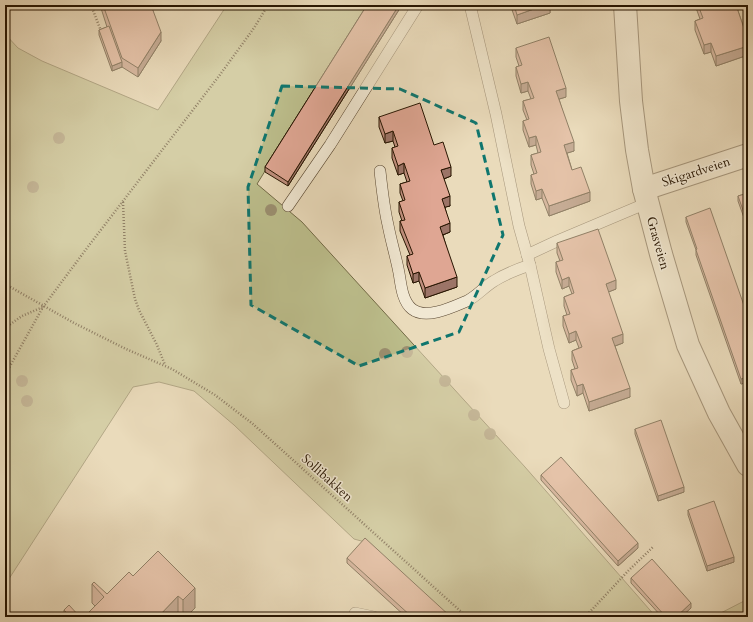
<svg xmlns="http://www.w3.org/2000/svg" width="753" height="622" font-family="Cardo,serif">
  <rect width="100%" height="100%" fill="#eadbbb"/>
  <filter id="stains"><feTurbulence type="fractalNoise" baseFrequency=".005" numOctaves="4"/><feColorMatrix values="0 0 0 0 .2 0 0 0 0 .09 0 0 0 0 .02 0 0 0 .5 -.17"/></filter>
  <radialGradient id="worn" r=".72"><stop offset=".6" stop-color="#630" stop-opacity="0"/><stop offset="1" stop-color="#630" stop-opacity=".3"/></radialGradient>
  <!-- green -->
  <g fill="#bcbe8c" stroke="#726a46">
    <polygon points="227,5 368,5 257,184 302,222 525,467 656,617 449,617 365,542 354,539 234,425 194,391 159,382 133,387 5,585 5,34 18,48 42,61 158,110"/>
    <polygon points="748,599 748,617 713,617"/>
  </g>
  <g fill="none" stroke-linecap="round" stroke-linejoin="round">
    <defs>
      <g id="lane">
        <polyline points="470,5 496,114 519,226 530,265 549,349 564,403"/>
        <path d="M380,171C382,189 384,208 388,225C391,241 396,257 399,273C401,284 402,301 412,309C426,320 453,307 467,301C477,296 484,287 494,281C505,274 518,269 530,265"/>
        <polyline points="288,206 330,145 418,5"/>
        <polyline points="527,255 557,241 647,203"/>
        <polyline points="355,613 374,617"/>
      </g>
      <g id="street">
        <polyline points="625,5 631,101 637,150 644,189 661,254 688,345 719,413 748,465"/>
        <polyline points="644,189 748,155"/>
      </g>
    </defs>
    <!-- lane casing -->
    <use href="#lane" stroke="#584630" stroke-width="12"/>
    <!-- street casing -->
    <use href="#street" stroke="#584630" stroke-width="24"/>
    <!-- path -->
    <g stroke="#271501" stroke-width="2.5" stroke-dasharray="1 2" stroke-linecap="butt">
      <polyline points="91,5 101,31"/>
      <polyline points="123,202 125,251 135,299 139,310 157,345 165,365"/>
      <polyline points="5,284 74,323 126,349 172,369 215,395 253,424 467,617"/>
      <polyline points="5,328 22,316 43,307"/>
      <polyline points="5,375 43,307 87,248 219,76 254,28 268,5"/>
      <polyline points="585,617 629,570 654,546"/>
    </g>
    <!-- lane -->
    <use href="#lane" stroke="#f1e8d3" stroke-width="11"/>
    <!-- street -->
    <use href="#street" stroke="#f1e8d3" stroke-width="22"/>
  </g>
  <!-- trees -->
  <g fill="#9b8f70">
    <circle cx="59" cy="138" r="6"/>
    <circle cx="33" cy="187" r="6"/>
    <circle cx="271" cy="210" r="6"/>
    <circle cx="407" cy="352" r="6"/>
    <circle cx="385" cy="354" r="6"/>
    <circle cx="22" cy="381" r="6"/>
    <circle cx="445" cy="381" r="6"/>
    <circle cx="27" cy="401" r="6"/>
    <circle cx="474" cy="415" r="6"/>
    <circle cx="490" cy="434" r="6"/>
  </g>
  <!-- wall -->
  <g fill="#c08f7e" stroke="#271501">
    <polygon points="100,5 151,5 161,41 138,77 122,67 112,71 99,35 99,30 107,27"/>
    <polygon points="367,5 402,5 288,186 265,172 265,167"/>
    <polygon points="503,5 550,5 550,13 517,24 511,7 504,9"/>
    <polygon points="695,5 736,5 748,40 748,55 716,66 711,52 704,54 695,30 695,21 700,19"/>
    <polygon points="516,48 566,97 559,99 574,151 567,153 572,170 590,201 549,216 542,198 536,200 531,184 531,175 534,174 531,165 531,155 538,153 536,145 529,147 523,130 523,121 527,120 523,110 523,101 531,99 528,91 521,93 516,76 516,67 519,66 516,57"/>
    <polygon points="379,117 434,145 451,176 444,179 450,206 445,207 450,232 443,235 457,287 425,298 419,281 413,283 407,265 407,256 410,255 400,231 400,221 402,221 399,212 399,202 403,201 400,193 400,184 407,182 404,173 398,175 392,158 392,148 395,147 393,141 385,143 379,127"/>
    <polygon points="748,193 748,229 738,201 738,196"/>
    <polygon points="686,217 748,317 748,382 741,384 696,255 696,250 686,222"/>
    <polygon points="557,243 616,289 608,292 623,343 615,346 630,397 589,411 583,393 577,396 571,380 571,370 575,369 572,360 572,351 579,348 576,340 569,343 563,326 563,316 567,315 564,306 564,297 572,294 569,286 562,289 556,272 556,262 560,261 557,253"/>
    <polygon points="635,429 684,492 658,501 635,434"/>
    <polygon points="541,475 638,548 618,566 541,480"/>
    <polygon points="688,510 734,562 707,571 688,515"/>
    <polygon points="158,551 195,608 186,617 180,617 178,615 176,617 84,617 95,606 92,603 92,584 107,594 133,576"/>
    <polygon points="347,558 451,617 406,617 347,563"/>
    <polygon points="631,578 691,608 681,617 662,617 631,583"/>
    <polygon points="64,610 80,617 64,617"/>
  </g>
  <!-- shaded-wall -->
  <g fill="#9c7467" stroke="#271501">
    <polygon points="399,5 402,5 288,186 288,182"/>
    <polygon points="504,5 511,5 511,7 504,9"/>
    <polygon points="545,5 550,5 550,13 517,24 517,15"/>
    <polygon points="161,32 161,41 138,77 138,68"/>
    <polygon points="711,43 711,52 704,54 704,45"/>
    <polygon points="748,46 748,55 716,66 716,56"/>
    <polygon points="122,62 122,67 112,71 112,66"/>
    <polygon points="528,82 528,91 521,93 521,84"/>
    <polygon points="566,88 566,97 556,100 556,91"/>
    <polygon points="393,131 393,141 385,143 385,134"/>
    <polygon points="536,136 536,145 529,147 529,138"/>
    <polygon points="574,142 574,151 564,154 564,145"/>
    <polygon points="404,163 404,173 398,175 398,166"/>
    <polygon points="451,167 451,176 441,180 441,170"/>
    <polygon points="542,189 542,198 536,200 536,191"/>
    <polygon points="590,192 590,201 549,216 549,206"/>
    <polygon points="450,196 450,206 442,208 442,199"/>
    <polygon points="450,223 450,232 440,236 440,227"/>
    <polygon points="419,272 419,281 413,283 413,274"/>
    <polygon points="457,277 457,287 425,298 425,288"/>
    <polygon points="569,277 569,286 562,289 562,280"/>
    <polygon points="616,280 616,289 606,293 606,284"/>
    <polygon points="576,331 576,340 569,343 569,334"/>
    <polygon points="623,334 623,343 612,347 612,338"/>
    <polygon points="748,377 748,382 741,384 741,379"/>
    <polygon points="583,384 583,393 577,396 577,386"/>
    <polygon points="630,388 630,397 589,411 589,402"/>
    <polygon points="684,487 684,492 658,501 658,496"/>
    <polygon points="638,543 638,548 618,566 618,561"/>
    <polygon points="734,557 734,562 707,571 707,566"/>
    <polygon points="195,588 195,608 186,617 183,617 183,600"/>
    <polygon points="178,596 178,615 176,617 158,617"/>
    <polygon points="691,603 691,608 681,617 676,617"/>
  </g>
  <!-- building -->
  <g fill="#dfa693" stroke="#271501">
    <polygon points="103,5 151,5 161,32 138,68 122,58"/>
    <polygon points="367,5 399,5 288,182 265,167"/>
    <polygon points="514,5 545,5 517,15"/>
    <polygon points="698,5 736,5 748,40 748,46 716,56 711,43 704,45 695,21 703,18"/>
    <polygon points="109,26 122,62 112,66 99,30"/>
    <polygon points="549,37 566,88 556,91 574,142 564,145 572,170 581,167 590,192 549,206 542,189 536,191 531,175 537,173 531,155 541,152 536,136 529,138 523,121 529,119 523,101 534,98 528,82 521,84 516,67 522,65 516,48"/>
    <polygon points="420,103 434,145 443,142 451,167 441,170 450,196 442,199 450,223 440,227 457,277 425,288 419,272 413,274 407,256 413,254 400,221 405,220 399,202 405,200 400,184 410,181 404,163 398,166 392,148 398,146 393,131 385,134 379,117"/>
    <polygon points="748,193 748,224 738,196"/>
    <polygon points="710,208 748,317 748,377 741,379 696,250 697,249 686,217"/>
    <polygon points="598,229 616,280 606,284 623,334 612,338 630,388 589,402 583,384 577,386 571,370 578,368 572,351 582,347 576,331 569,334 563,316 570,314 564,297 574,293 569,277 562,280 556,262 563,260 557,243"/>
    <polygon points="661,420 684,487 658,496 635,429"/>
    <polygon points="561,457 638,543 618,561 541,475"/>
    <polygon points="714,501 734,557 707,566 688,510"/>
    <polygon points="365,538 451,617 412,617 347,558"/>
    <polygon points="158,551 195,588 183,600 178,596 158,617 84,617 104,597 92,584 94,582 107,594 129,572 133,576"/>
    <polygon points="652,559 691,603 676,617 666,617 631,578"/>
    <polygon points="69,605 80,617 71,617 64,610"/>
  </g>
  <!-- marked area -->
  <path d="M0 0H753V622H0ZM282,86L400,89L476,123L503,235L459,332L359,366L251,305L248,187Z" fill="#eadbbb" fill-opacity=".55" fill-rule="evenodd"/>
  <path fill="none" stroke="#0f766e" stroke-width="3" stroke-dasharray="8 5" stroke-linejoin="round" d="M282,86L400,89L476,123L503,235L459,332L359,366L251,305L248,187Z"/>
  <g text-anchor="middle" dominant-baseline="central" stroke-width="3" stroke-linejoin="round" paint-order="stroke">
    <!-- street labels -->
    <g font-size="13" fill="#271501" stroke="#f1e8d3">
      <text transform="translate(696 172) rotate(-18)">Skigardveien</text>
      <text transform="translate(658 243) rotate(74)">Grasveien</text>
      <text transform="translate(327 478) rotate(42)">Sollibakken</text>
    </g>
  </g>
  <!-- margin -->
  <rect width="753" height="622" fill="none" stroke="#eadbbb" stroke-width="20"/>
  <rect x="6" y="6" width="741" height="610" fill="none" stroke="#271501" stroke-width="2"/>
  <rect x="10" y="10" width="733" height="602" fill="none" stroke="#271501"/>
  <rect width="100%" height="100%" filter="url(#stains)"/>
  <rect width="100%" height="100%" fill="url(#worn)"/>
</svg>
